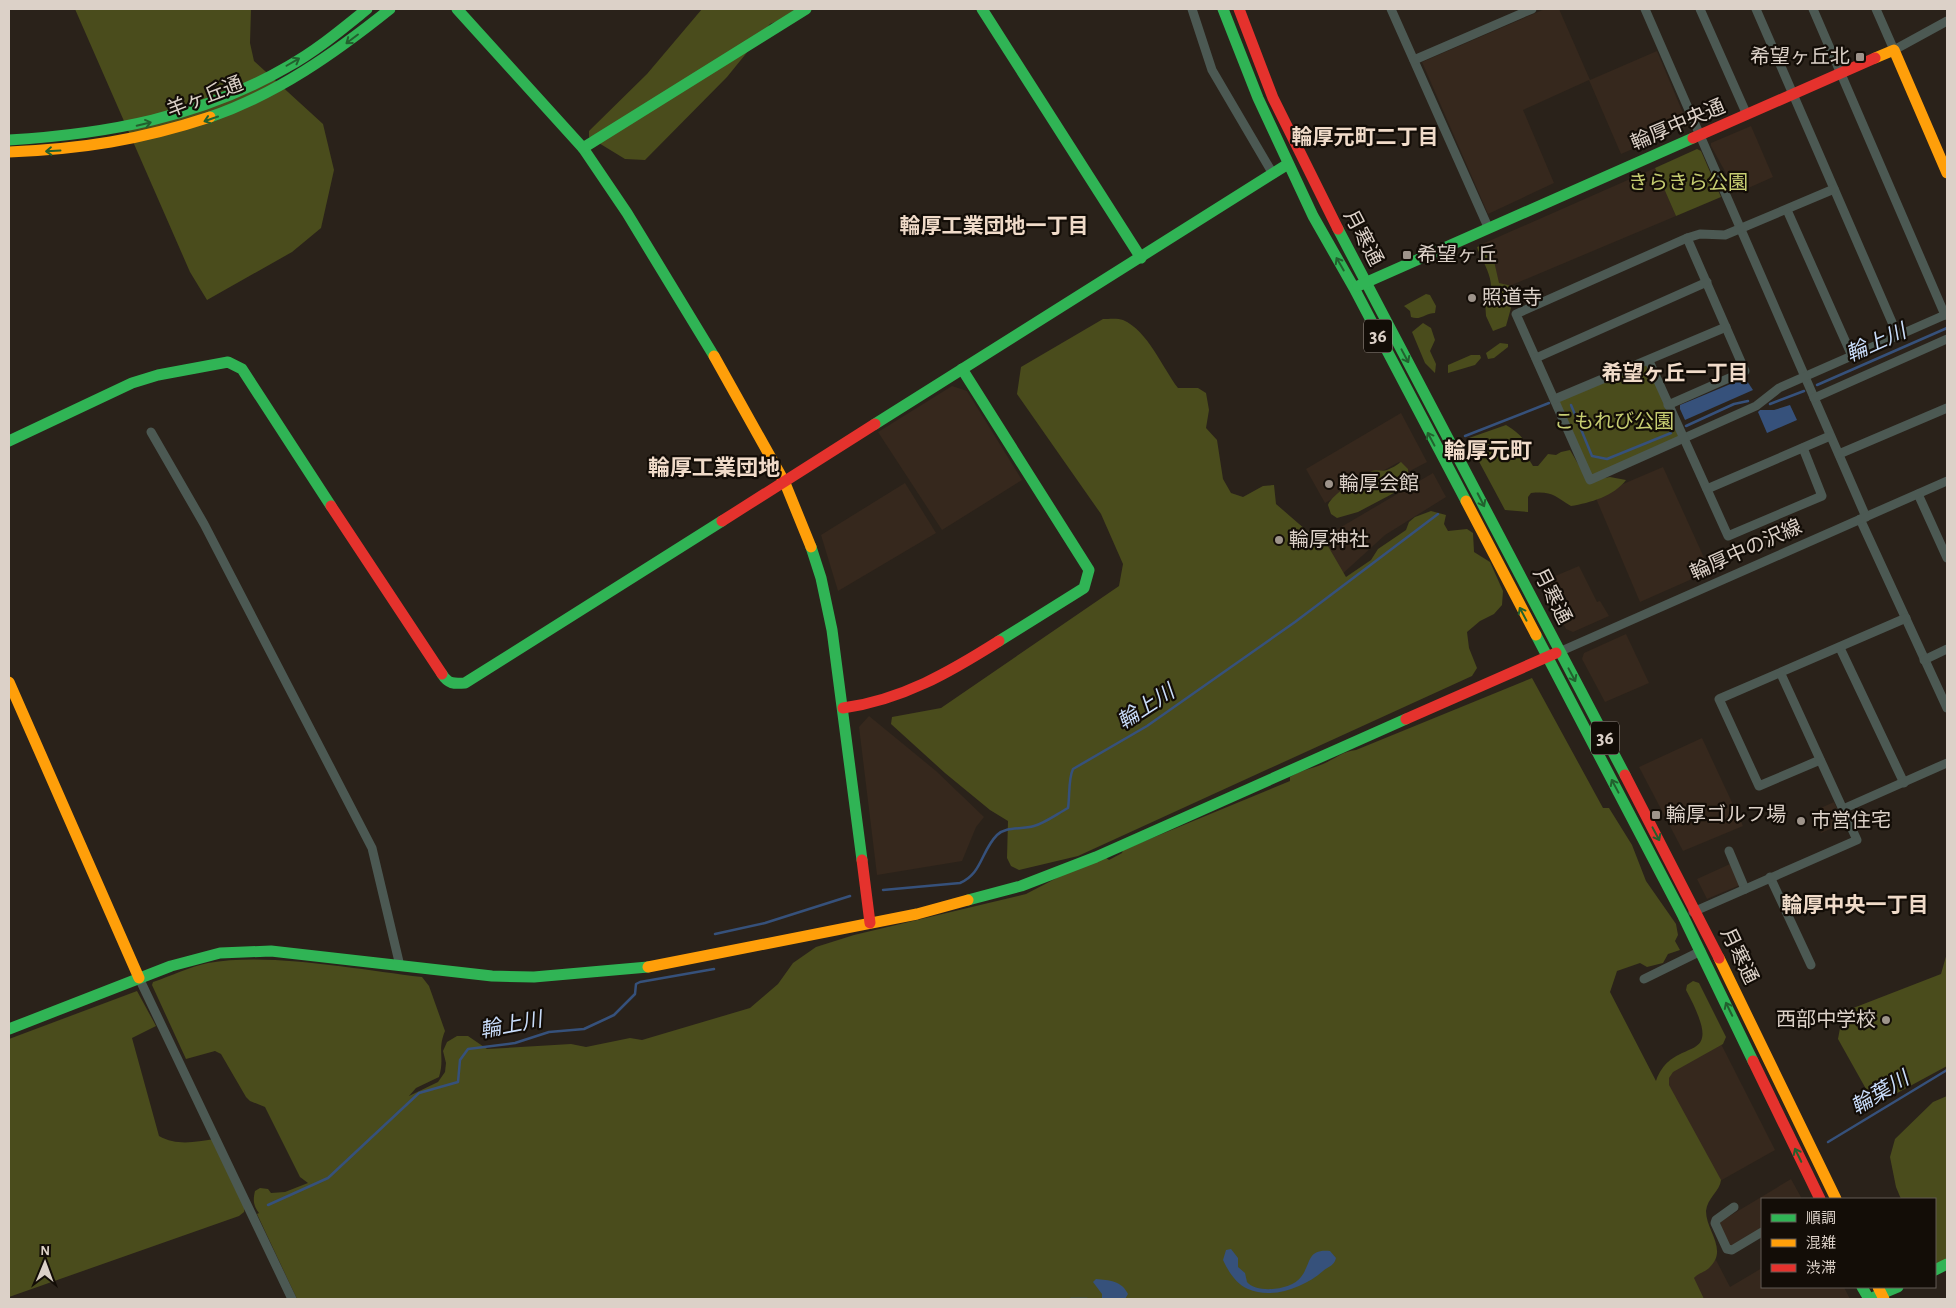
<svg xmlns="http://www.w3.org/2000/svg" width="1956" height="1308" font-family="'Alegreya Sans','Noto Sans JP',sans-serif">
  <rect width="100%" height="100%" fill="#2a221a"/>
  <!-- commercial -->
  <g fill="#36281d">
    <polygon points="1545,9 1559,9 1590,80 1657,51 1688,125 1621,154 1589,80 1523,110 1554,183 1488,214 1422,62"/>
    <polygon points="1751,126 1773,177 1737,193 1711,146 1711,143"/>
    <polygon points="1655,168 1676,216 1500,290 1480,245"/>
    <polygon points="952,386 967,391 1022,480 942,530 878,432"/>
    <polygon points="1401,413 1427,462 1406,473 1399,462 1325,503 1306,469"/>
    <polygon points="1663,467 1710,571 1640,602 1595,496"/>
    <polygon points="1433,473 1446,497 1385,535 1340,576 1319,540"/>
    <polygon points="905,483 936,533 838,591 821,535"/>
    <polygon points="1579,566 1597,602 1600,601 1609,616 1573,632 1566,629 1541,582"/>
    <polygon points="1626,634 1649,683 1605,702 1582,659 1584,653"/>
    <polygon points="869,716 936,771 984,817 976,827 962,861 877,875 859,727"/>
    <polygon points="1702,738 1743,826 1683,851 1639,767"/>
    <polygon points="1834,802 1844,823 1821,833 1812,812"/>
    <polygon points="1730,864 1740,885 1707,899 1697,879"/>
    <polygon points="1720,1042 1775,1150 1720,1181 1659,1075"/>
    <polygon points="1791,1179 1802,1199 1762,1199 1762,1229 1730,1248 1718,1223"/>
    <polygon points="1716,1260 1730,1287 1762,1268 1762,1287 1844,1287 1850,1299 1701,1299 1686,1275"/>
  </g>
  <!-- green -->
  <g fill="#4a4c1c">
    <polygon points="75,9 251,9 250,43 254,61 323,124 334,170 321,228 292,252 207,300 190,272"/>
    <polygon points="702,9 808,9 770,24 727,77 645,160 625,159 589,137 589,131 647,74"/>
    <polygon points="1697,149 1701,151 1721,197 1676,216 1655,168"/>
    <path d="M1483,245L1494,261L1499,283L1512,286L1504,292L1511,308L1506,326L1493,331L1486,316L1485,301C1499,287 1485,266 1478,250L1477,247Z"/>
    <path d="M1426,294L1430,295L1436,306L1435,313C1426,313 1420,321 1411,317L1410,311L1404,306Z"/>
    <path d="M1103,319C1109,319 1118,318 1123,320C1148,331 1162,367 1178,388H1198L1206,393L1209,410L1206,428L1217,440L1223,479L1231,493L1243,497L1263,486L1274,485L1276,504L1306,530L1325,541L1346,577L1371,560L1378,549L1406,530L1409,522L1415,517L1431,511L1446,515L1444,524L1448,531L1467,529L1473,533L1474,552L1490,562L1503,591L1502,605L1494,614L1480,621L1467,632L1469,648L1477,668L1472,676L1078,856L1019,870L1011,866L1007,858L1008,821L990,810L945,773L891,724L892,717L941,708L1119,586L1123,564L1101,514L1017,394L1021,367Z"/>
    <polygon points="1423,323 1431,328 1435,340 1430,351 1436,364 1435,373 1425,363 1412,332"/>
    <polygon points="1500,343 1508,344 1508,347 1494,358 1488,359 1486,353"/>
    <polygon points="1471,355 1480,355 1481,358 1475,365 1448,373 1448,365"/>
    <polygon points="1649,361 1685,439 1590,480 1555,399"/>
    <path d="M1506,425C1519,433 1530,442 1528,458L1533,466H1538L1548,454L1556,455L1561,452L1570,450L1588,481L1610,477L1626,480C1614,496 1590,503 1571,506C1554,496 1553,491 1531,493L1528,497V512L1505,510L1468,441L1469,438Z"/>
    <path d="M1401,462L1408,469L1409,485L1358,512L1337,518L1331,514L1328,505C1332,494 1360,477 1372,471C1377,469 1382,472 1387,470C1392,468 1397,465 1401,462Z"/>
    <path d="M1532,678L1603,808H1609L1632,845L1646,881L1676,924L1678,935L1675,941L1680,950L1668,954L1663,963L1647,967L1640,963L1617,971L1610,992L1656,1081C1674,1031 1730,1072 1686,990L1687,985L1693,981L1699,983L1726,1037L1723,1044L1673,1072L1669,1078V1085L1721,1180C1720,1191 1707,1198 1706,1211C1706,1231 1728,1249 1710,1267C1706,1272 1698,1273 1694,1278L1704,1299H297L257,1214L259,1213C253,1205 253,1200 255,1191L260,1188L268,1189L271,1193L285,1192L308,1183L300,1177L265,1107L250,1101L246,1097L221,1054L215,1051L186,1059L152,985L153,982C171,976 189,967 208,963C270,952 359,970 422,977L429,986L445,1031C437,1050 445,1058 439,1077L416,1088L409,1096L438,1082L445,1072L446,1063L443,1051L447,1042L457,1036H468L487,1049L571,1044L586,1047L630,1038L642,1040L750,1008L778,984L793,963L816,947L854,935L1026,894L1074,869L1105,857L1109,860L1122,853L1123,850L1290,781V777C1301,770 1311,769 1323,764C1335,759 1343,751 1356,750Z"/>
    <polygon points="1947,953 1947,1066 1875,1105 1838,1039 1843,1012 1941,974"/>
    <path d="M137,991L156,1026L132,1038L159,1136C177,1146 195,1142 214,1139L245,1206L244,1212L239,1216L9,1297V1039Z"/>
    <polygon points="1947,1096 1947,1269 1935,1272 1935,1199 1901,1199 1896,1187 1890,1157 1895,1139 1933,1102"/>
  </g>
  <!-- water -->
  <g fill="#36517b">
    <polygon points="1745,378 1753,390 1685,420 1680,409 1680,405"/>
    <polygon points="1790,405 1797,420 1767,433 1758,412 1760,410 1774,410"/>
    <path d="M1231,1249L1238,1258V1267L1245,1273L1247,1282C1257,1294 1292,1290 1301,1277C1312,1263 1306,1249 1330,1251L1336,1258C1334,1266 1329,1266 1323,1271C1305,1287 1272,1300 1248,1289C1236,1284 1228,1271 1223,1260L1226,1250Z"/>
    <path d="M1096,1279C1109,1280 1122,1281 1128,1294L1125,1299H1102V1294L1093,1282Z"/>
  </g>
  <g fill="none" stroke-linecap="round" stroke-linejoin="round">
    <!-- stream -->
    <g stroke="#36517b" stroke-width="2.5">
      <polyline points="1817,385 1947,328"/>
      <polyline points="1770,404 1804,391"/>
      <polyline points="1571,405 1592,456 1607,459 1671,433"/>
      <polyline points="1686,426 1734,404 1748,401"/>
      <polyline points="1465,436 1549,403"/>
      <path d="M883,890L960,883C982,874 981,851 997,835C1006,826 1021,830 1034,826C1045,823 1057,814 1068,808C1070,795 1068,780 1073,769L1147,726L1295,622L1438,514"/>
      <polyline points="715,934 765,923 850,896"/>
      <polyline points="1828,1142 1947,1070"/>
      <polyline points="268,1205 328,1178 419,1093 458,1082 460,1060 468,1049 515,1043 549,1032 584,1029 614,1015 635,994 636,984 640,982 714,969"/>
      <polyline points="1071,1299 1087,1299"/>
    </g>
    <!-- street -->
    <g stroke="#4c5953" stroke-width="9">
      <polyline points="1192,9 1212,70 1273,174"/>
      <polyline points="1391,9 1488,227"/>
      <polyline points="1645,9 1866,517"/>
      <polyline points="1700,9 1747,115"/>
      <polyline points="1756,9 1898,336"/>
      <polyline points="1813,9 1945,315"/>
      <polyline points="1876,9 1894,50 1947,21"/>
      <polyline points="1414,60 1532,9"/>
      <polyline points="1834,189 1725,235 1700,234 1687,238 1516,314 1590,480 1756,406 1779,388 1947,314"/>
      <polyline points="1787,210 1852,356"/>
      <polyline points="1536,358 1707,282"/>
      <polyline points="1649,361 1728,536 1822,496 1803,448"/>
      <polyline points="1814,398 1947,339"/>
      <polyline points="1555,399 1726,327"/>
      <polyline points="1668,405 1745,371 1687,238"/>
      <polyline points="151,432 204,524 372,848 400,966"/>
      <polyline points="1839,454 1947,408"/>
      <polyline points="1707,489 1830,436"/>
      <polyline points="1918,494 1947,558"/>
      <polyline points="1860,519 1947,708"/>
      <polyline points="1840,648 1904,783"/>
      <polyline points="1559,652 1947,481"/>
      <polyline points="1924,660 1947,649"/>
      <polyline points="1820,760 1759,786 1719,699 1906,618"/>
      <polyline points="1843,809 1947,763"/>
      <polyline points="1729,851 1745,889"/>
      <polyline points="1770,877 1811,965"/>
      <polyline points="1693,912 1857,840 1781,674"/>
      <polyline points="139,978 292,1299"/>
      <polyline points="1644,979 1701,951"/>
      <polyline points="1734,1207 1716,1220 1715,1223 1727,1249 1732,1250 1762,1232"/>
    </g>
    <!-- fast -->
    <g stroke="#30b455" stroke-width="11">
      <polyline points="457,9 583,148 627,213 714,356"/>
      <polyline points="982,9 1141,258"/>
      <polyline points="1223,9 1258,98 1313,216 1354,288 1466,501"/>
      <path d="M210,117C277,94 335,53 390,9"/>
      <path d="M9,140C107,134 201,117 287,67C316,51 341,30 367,9"/>
      <polyline points="583,148 806,9"/>
      <polyline points="1338,229 1625,775"/>
      <polyline points="1358,286 1693,138"/>
      <polyline points="962,369 1089,570 1084,588 999,641"/>
      <polyline points="875,424 1288,164"/>
      <polyline points="9,441 132,383 158,375 228,362 242,369 331,506"/>
      <polyline points="811,547 821,578 832,630 862,860"/>
      <polyline points="1536,635 1683,916 1753,1061"/>
      <path d="M442,674C448,684 454,684 465,683L722,521"/>
      <polyline points="968,900 1021,886 1096,857 1406,719"/>
      <polyline points="9,1029 171,966 220,953 271,951 492,976 534,977 648,967"/>
      <polyline points="1935,1270 1947,1264"/>
      <polyline points="1862,1287 1869,1299"/>
      <polyline points="1874,1297 1898,1287"/>
    </g>
    <!-- slow -->
    <g stroke="#ff9f0a" stroke-width="11">
      <polyline points="1875,58 1894,50 1947,173"/>
      <path d="M9,152C82,149 140,140 210,117"/>
      <polyline points="714,356 785,483 811,547"/>
      <polyline points="1466,501 1536,635"/>
      <polyline points="9,682 139,978"/>
      <polyline points="1719,958 1836,1199"/>
      <polyline points="648,967 917,914 968,900"/>
      <polyline points="1878,1287 1884,1299"/>
    </g>
    <!-- jam -->
    <g stroke="#e5322d" stroke-width="11">
      <polyline points="1239,9 1273,98 1338,229"/>
      <polyline points="1693,138 1875,58"/>
      <polyline points="331,506 442,674"/>
      <polyline points="722,521 875,424"/>
      <path d="M843,708C902,700 950,672 999,641"/>
      <polyline points="1406,719 1556,653"/>
      <polyline points="1625,775 1719,958"/>
      <polyline points="862,860 870,923"/>
      <polyline points="1753,1061 1820,1199"/>
    </g>
  </g>
  <!-- one-way arrows -->
  <defs><path id="oneway-shaft" d="M-6 0H5M1.5-3L5.5 0L1.5 3" fill="none" stroke-width="1.6" stroke-linecap="round" stroke-linejoin="round" transform="scale(1.25)"/></defs>
  <g stroke="#22602e">
    <use href="#oneway-shaft" transform="translate(352 39) rotate(143)"/>
    <use href="#oneway-shaft" transform="translate(293 62) rotate(-30)"/>
    <use href="#oneway-shaft" transform="translate(211 119) rotate(161)"/>
    <use href="#oneway-shaft" transform="translate(144 124) rotate(-13)"/>
    <use href="#oneway-shaft" transform="translate(53 151) rotate(177)"/>
    <use href="#oneway-shaft" transform="translate(1340 264) rotate(-120)"/>
    <use href="#oneway-shaft" transform="translate(1405 356) rotate(62)"/>
    <use href="#oneway-shaft" transform="translate(1431 439) rotate(-118)"/>
    <use href="#oneway-shaft" transform="translate(1481 500) rotate(63)"/>
    <use href="#oneway-shaft" transform="translate(1523 614) rotate(-118)"/>
    <use href="#oneway-shaft" transform="translate(1572 675) rotate(62)"/>
    <use href="#oneway-shaft" transform="translate(1615 786) rotate(-118)"/>
    <use href="#oneway-shaft" transform="translate(1656 834) rotate(62)"/>
    <use href="#oneway-shaft" transform="translate(1729 1009) rotate(-116)"/>
    <use href="#oneway-shaft" transform="translate(1798 1155) rotate(-116)"/>
  </g>
  <!-- markers -->
  <g fill="#9e948b" stroke="#130d07" stroke-width="2">
    <rect x="1855" y="52" width="10" height="10" rx="2.5"/>
    <rect x="1402" y="250" width="10" height="10" rx="2.5"/>
    <circle cx="1472" cy="298" r="5"/>
    <circle cx="1329" cy="484" r="5"/>
    <circle cx="1279" cy="540" r="5"/>
    <rect x="1651" y="810" width="10" height="10" rx="2.5"/>
    <circle cx="1801" cy="821" r="5"/>
    <circle cx="1886" cy="1020" r="5"/>
  </g>
  <g text-anchor="middle" dominant-baseline="central" stroke-width="4.5" stroke-linejoin="round" paint-order="stroke">
    <!-- shield labels -->
    <g fill="#130d07" stroke="#a0968e" stroke-width="1">
      <rect x="1364" y="319.5" width="28" height="33" rx="4"/>
      <rect x="1591" y="721.5" width="28" height="33" rx="4"/>
    </g>
    <g font-size="19" font-weight="bold" fill="#dcd1c8">
      <text x="1378" y="336">36</text>
      <text x="1605" y="738">36</text>
    </g>
    <!-- poi labels -->
    <g font-size="20" fill="#dcd1c8" stroke="#130d07" text-anchor="start">
      <text x="1850" y="57" text-anchor="end">希望ヶ丘北</text>
      <text x="1417" y="255">希望ヶ丘</text>
      <text x="1482" y="298">照道寺</text>
      <text x="1339" y="484">輪厚会館</text>
      <text x="1289" y="540">輪厚神社</text>
      <text x="1666" y="815">輪厚ゴルフ場</text>
      <text x="1811" y="821">市営住宅</text>
      <text x="1876" y="1020" text-anchor="end">西部中学校</text>
    </g>
    <!-- street labels -->
    <g font-size="20" fill="#dcd1c8" stroke="#130d07">
      <text transform="translate(205 97) rotate(-21)">羊ヶ丘通</text>
      <text transform="translate(1678 125) rotate(-23)">輪厚中央通</text>
      <text transform="translate(1363 238) rotate(62)">月寒通</text>
      <text transform="translate(1746 550) rotate(-24)">輪厚中の沢線</text>
      <text transform="translate(1552 596) rotate(63)">月寒通</text>
      <text transform="translate(1739 956) rotate(64)">月寒通</text>
    </g>
    <!-- park labels -->
    <g font-size="20" fill="#c7ce72" stroke="#130d07">
      <text x="1688" y="183">きらきら公園</text>
      <text x="1614" y="422">こもれび公園</text>
    </g>
    <!-- neighbourhood labels -->
    <g font-size="21" font-weight="bold" fill="#f0dbc9" stroke="#130d07">
      <text x="1365" y="137">輪厚元町二丁目</text>
      <text x="994" y="226">輪厚工業団地一丁目</text>
      <text x="1675" y="373">希望ヶ丘一丁目</text>
      <text x="1855" y="905">輪厚中央一丁目</text>
    </g>
    <!-- water labels -->
    <g font-size="21" font-style="italic" fill="#c9ddfb" stroke="#130d07">
      <text transform="translate(1876 343) rotate(-24)">輪上川</text>
      <text transform="translate(1146 707) rotate(-33)">輪上川</text>
      <text transform="translate(511 1025) rotate(-11)">輪上川</text>
      <text transform="translate(1880 1093) rotate(-31)">輪葉川</text>
    </g>
    <!-- quarter labels -->
    <g font-size="22" font-weight="bold" fill="#f0dbc9" stroke="#130d07">
      <text x="1488" y="451">輪厚元町</text>
      <text x="714" y="468">輪厚工業団地</text>
    </g>
  </g>
  <!-- border -->
  <rect width="1956" height="1308" fill="none" stroke="#dcd1c8" stroke-width="20"/>
  <!-- legend -->
  <rect x="1761" y="1198" width="175" height="90" fill="#130d07" stroke="#635b54"/>
  <rect x="1771" y="1214" width="25" height="8" fill="#30b455" stroke="#635b54"/>
  <text x="1806" y="1223" font-size="15" fill="#dcd1c8">順調</text>
  <rect x="1771" y="1239" width="25" height="8" fill="#ff9f0a" stroke="#635b54"/>
  <text x="1806" y="1248" font-size="15" fill="#dcd1c8">混雑</text>
  <rect x="1771" y="1264" width="25" height="8" fill="#e5322d" stroke="#635b54"/>
  <text x="1806" y="1273" font-size="15" fill="#dcd1c8">渋滞</text>
  <!-- north arrow -->
  <g transform="translate(45 1263) rotate(1)" stroke="#130d07" stroke-width="4" paint-order="stroke">
  <path d="M0-4L9 19L0 12L-9 19Z" fill="#dcd1c8"/>
  <text y="-8" font-size="14" font-weight="bold" text-anchor="middle" fill="#dcd1c8">N</text>
  </g>
</svg>
